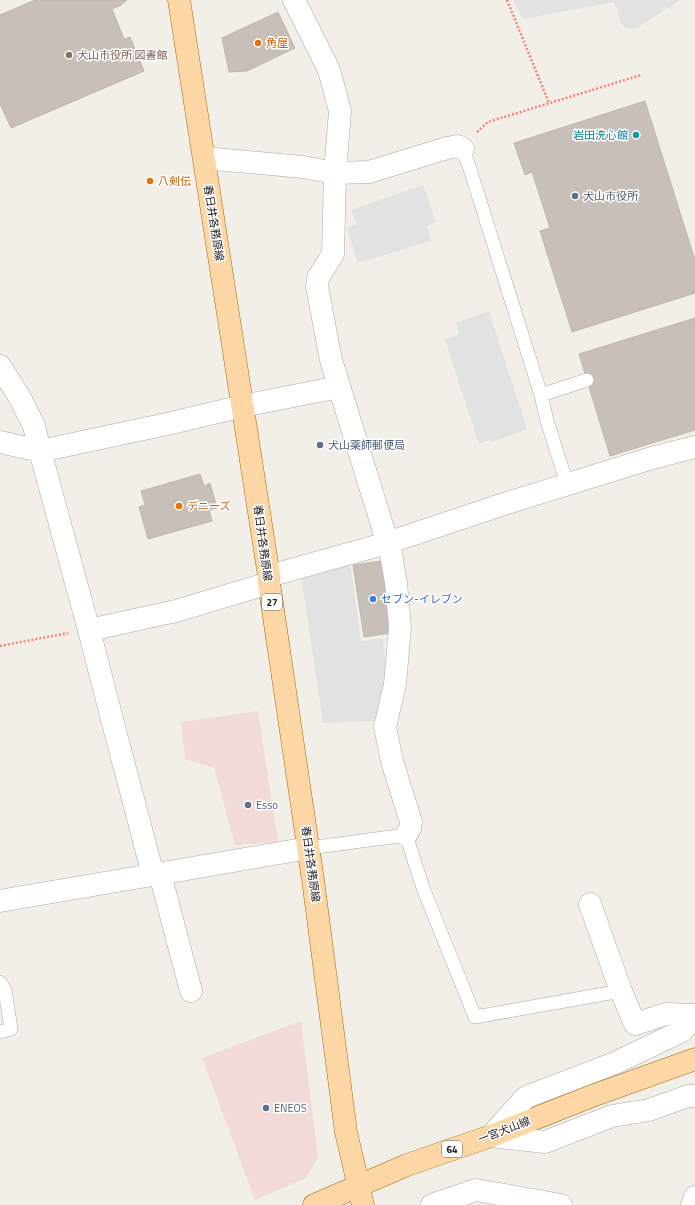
<svg xmlns="http://www.w3.org/2000/svg" width="695" height="1205" font-family="'Titillium Web','Noto Sans JP',sans-serif">
  <rect width="100%" height="100%" fill="#f2efe9"/>
  <!-- commercial -->
  <g fill="#f2dad9">
    <polygon points="258,711 278,842 235,845 214,768 185,759 181,722"/>
    <polygon points="301,1021 318,1157 306,1178 255,1200 202,1058"/>
  </g>
  <!-- parking -->
  <g fill="#e2e2e2">
    <polygon points="513,0 678,0 679,1 635,29 623,27 614,2 523,19"/>
    <polygon points="423,185 436,222 427,226 431,241 358,263 347,228 357,224 351,210"/>
    <polygon points="489,311 527,429 492,442 491,439 479,444 445,340 459,334 456,323"/>
    <polygon points="350,561 361,641 383,638 387,680 379,721 323,723 301,575"/>
  </g>
  <!-- building -->
  <g fill="#c7bfb8" stroke="#c4b6ab">
    <polygon points="35,0 127,0 121,5 112,9 124,39 130,37 144,71 11,128 0,104 0,15"/>
    <polygon points="278,12 295,48 247,71 229,72 222,38"/>
    <polygon points="645,101 695,260 695,293 572,332 540,231 550,228 532,172 525,175 514,143"/>
    <polygon points="695,318 695,430 610,456 579,354"/>
    <polygon points="200,474 204,486 210,483 217,508 209,510 212,521 148,539 139,507 145,505 141,491"/>
    <polygon points="381,561 392,633 364,637 353,565"/>
  </g>
  <g fill="none" stroke-linecap="round" stroke-linejoin="round">
    <defs>
      <g id="lane">
        <polyline points="463,149 470,169 541,395 547,421 567,484"/>
        <polyline points="541,395 587,380"/>
        <polyline points="309,848 406,835 423,888 475,1017 621,991"/>
        <polyline points="0,982 5,990 11,1029 0,1032"/>
      </g>
      <g id="street">
        <polyline points="204,158 303,167 335,173 340,111 329,70 294,0"/>
        <polyline points="0,366 20,398 34,426 40,451 89,630 113,723 153,875"/>
        <polyline points="0,442 40,451 167,424 243,406 339,387"/>
        <polyline points="269,576 387,543 504,504 652,458 695,447"/>
        <polyline points="89,630 176,611 269,583"/>
        <polyline points="406,835 410,829 411,822 392,761 385,727 395,684 400,627 396,583 391,554 331,360 317,287 318,278 333,254 335,173 369,172 447,148 458,146 463,149"/>
        <polyline points="160,874 191,991"/>
        <polyline points="0,901 309,848"/>
        <polyline points="590,904 621,991 635,1024 666,1014 695,1015"/>
        <polyline points="491,1136 526,1097 615,1063 682,1031 695,1016"/>
        <polyline points="491,1136 545,1142 612,1116 649,1110 688,1096 695,1096"/>
        <polyline points="432,1205 476,1190 561,1205"/>
        <polyline points="692,1205 695,1197"/>
      </g>
      <g id="primary">
        <polyline points="179,0 269,576 269,583 313,880 346,1132 363,1205"/>
        <polyline points="314,1205 407,1165 491,1136 592,1096 695,1059"/>
      </g>
    </defs>
    <!-- lane casing -->
    <use href="#lane" stroke="#a9a9a9" stroke-width="14"/>
    <!-- street casing -->
    <use href="#street" stroke="#a9a9a9" stroke-width="23"/>
    <!-- primary casing -->
    <use href="#primary" stroke="#a06b00" stroke-width="23"/>
    <!-- path -->
    <g stroke="#fa8072" stroke-width="2.5" stroke-dasharray="2 2" stroke-linecap="butt">
      <polyline points="507,0 549,103"/>
      <polyline points="477,132 488,122 641,75"/>
      <polyline points="0,646 68,633"/>
    </g>
    <!-- lane -->
    <use href="#lane" stroke="#fff" stroke-width="13"/>
    <!-- street -->
    <use href="#street" stroke="#fff" stroke-width="22"/>
    <!-- primary -->
    <use href="#primary" stroke="#fcd6a4" stroke-width="22"/>
  </g>
  <!-- markers -->
  <g fill="#e8710a" stroke="#fff" stroke-width="1.5">
    <circle cx="258" cy="43" r="4"/>
    <circle cx="150" cy="181" r="4"/>
    <circle cx="179" cy="506" r="4"/>
  </g>
  <circle fill="#8d6e63" stroke="#fff" stroke-width="1.5" cx="69" cy="55" r="4"/>
  <circle fill="#0f9aa8" stroke="#fff" stroke-width="1.5" cx="636" cy="135" r="4"/>
  <g fill="#5c6f8a" stroke="#fff" stroke-width="1.5">
    <circle cx="575" cy="196" r="4"/>
    <circle cx="320" cy="445" r="4"/>
    <circle cx="248" cy="805" r="4"/>
    <circle cx="266" cy="1108" r="4"/>
  </g>
  <circle fill="#3f7fe0" stroke="#fff" stroke-width="1.5" cx="373" cy="599" r="4"/>
  <g text-anchor="middle" dominant-baseline="central" stroke-width="3" stroke-linejoin="round" paint-order="stroke">
    <!-- shield labels -->
    <g fill="#fff" stroke="#646464" stroke-width="1">
      <rect x="262" y="594" width="20" height="16" rx="3"/>
      <rect x="442" y="1141" width="20" height="16" rx="3"/>
    </g>
    <g font-size="10" font-weight="bold" fill="#222">
      <text x="272" y="602">27</text>
      <text x="452" y="1149">64</text>
    </g>
    <!-- food labels -->
    <g font-size="11" fill="#c56008" stroke="#fff" text-anchor="start">
      <text x="266" y="43">角屋</text>
      <text x="158" y="181">八剣伝</text>
      <text x="187" y="506">デニーズ</text>
    </g>
    <!-- education labels -->
    <g font-size="11" fill="#785e54" stroke="#fff" text-anchor="start">
      <text x="77" y="55">犬山市役所 図書館</text>
    </g>
    <!-- culture labels -->
    <g font-size="11" fill="#0d838f" stroke="#fff" text-anchor="end">
      <text x="628" y="135">岩田洗心館</text>
    </g>
    <!-- service labels -->
    <g font-size="11" fill="#4e5e75" stroke="#fff" text-anchor="start">
      <text x="583" y="196">犬山市役所</text>
      <text x="328" y="445">犬山薬師郵便局</text>
      <text x="256" y="805">Esso</text>
      <text x="274" y="1108">ENEOS</text>
    </g>
    <!-- street labels -->
    <g font-size="11" fill="#222" stroke="#fff">
      <text transform="translate(214 223) rotate(81)">春日井各務原線</text>
      <text transform="translate(263 543) rotate(82)">春日井各務原線</text>
      <text transform="translate(311 864) rotate(82)">春日井各務原線</text>
      <text transform="translate(504 1130) rotate(-21)">一宮犬山線</text>
    </g>
    <!-- shop labels -->
    <g font-size="11" fill="#366cbe" stroke="#fff" text-anchor="start">
      <text x="381" y="599">セブン-イレブン</text>
    </g>
  </g>
</svg>
